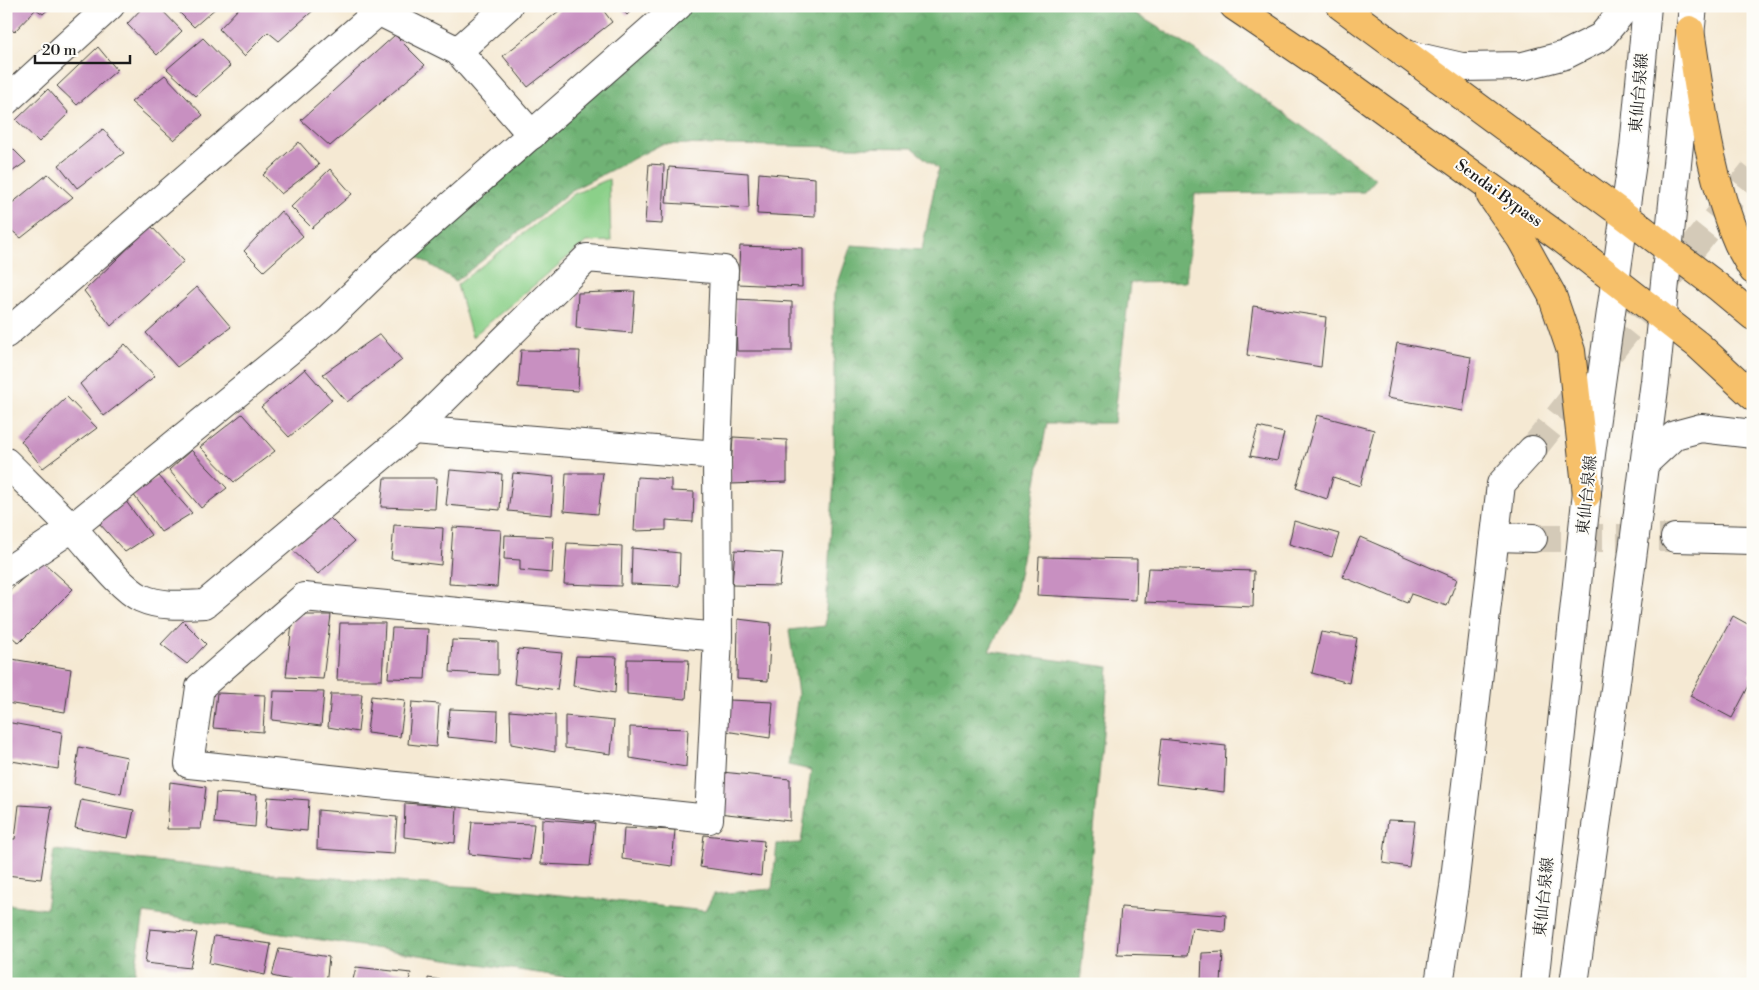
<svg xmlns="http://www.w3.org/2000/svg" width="1759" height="990" font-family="'Libre Bodoni','Noto Serif JP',serif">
  <defs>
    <pattern id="forest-crowns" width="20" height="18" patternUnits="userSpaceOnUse" patternTransform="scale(1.25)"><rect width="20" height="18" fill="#70b275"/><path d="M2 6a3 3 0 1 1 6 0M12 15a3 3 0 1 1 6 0" fill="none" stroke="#5b905f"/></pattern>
  </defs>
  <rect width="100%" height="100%" fill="#fdfcf7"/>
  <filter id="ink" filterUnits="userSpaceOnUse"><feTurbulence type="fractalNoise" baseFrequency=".02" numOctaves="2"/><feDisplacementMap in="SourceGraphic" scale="10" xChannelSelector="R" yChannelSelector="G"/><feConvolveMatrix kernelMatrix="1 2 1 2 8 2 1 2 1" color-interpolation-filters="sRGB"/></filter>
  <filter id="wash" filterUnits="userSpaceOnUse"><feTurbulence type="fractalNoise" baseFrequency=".0096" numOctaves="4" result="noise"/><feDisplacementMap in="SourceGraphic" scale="20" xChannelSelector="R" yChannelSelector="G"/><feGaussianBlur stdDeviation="1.12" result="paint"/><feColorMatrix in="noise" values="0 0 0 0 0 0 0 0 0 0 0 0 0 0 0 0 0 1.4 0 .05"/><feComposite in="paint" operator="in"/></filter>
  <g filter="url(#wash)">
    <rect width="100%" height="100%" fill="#f5e9d3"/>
    <!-- forest -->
    <polygon fill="url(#forest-crowns)" stroke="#466748" points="692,6 1123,6 1195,50 1376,179 1364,192 1195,194 1186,282 1130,283 1114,423 1047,423 1014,602 989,651 1109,667 1080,984 610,984 144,913 133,984 6,984 6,904 46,909 54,850 272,874 506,889 705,911 714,894 772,889 777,844 801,843 811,770 788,765 798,694 789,630 825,626 834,477 834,295 851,245 922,250 938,169 912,148 662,144 572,190 456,281 408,251 632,62"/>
    <!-- park -->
    <polygon fill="#8bd089" stroke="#547652" points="609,179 611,241 586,242 472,337 457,285 574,194"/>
    <g id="blocks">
      <!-- building -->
      <g fill="#c890c1">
        <polygon points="6,6 52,6 43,14 36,9 14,32 6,23"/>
        <polygon points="144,6 158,6 182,31 157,55 127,24"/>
        <polygon points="173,6 218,6 194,27"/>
        <polygon points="241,6 314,6 316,8 279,41 268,32 244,56 219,29"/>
        <polygon points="565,6 600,6 612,22 528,87 503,56"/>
        <polygon points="619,6 636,6 627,15"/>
        <polygon points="395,35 425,65 330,146 301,120"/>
        <polygon points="203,38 230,66 196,96 167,69"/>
        <polygon points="98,47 117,70 77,105 57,86"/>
        <polygon points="165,75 203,115 174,140 131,102"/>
        <polygon points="48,89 69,113 39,142 16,120"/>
        <polygon points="103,129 124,153 77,188 59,165"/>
        <polygon points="6,142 26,162 6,176"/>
        <polygon points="299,142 319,165 281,194 263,175"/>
        <polygon points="649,164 664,165 662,224 645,223"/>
        <polygon points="669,167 748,173 749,208 666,203"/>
        <polygon points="330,169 352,194 312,228 291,207"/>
        <polygon points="759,173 815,178 815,217 757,214"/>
        <polygon points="48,174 73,197 21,238 6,226 6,208"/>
        <polygon points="281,211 303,236 264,271 244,251"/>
        <polygon points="151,226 184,261 111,326 84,291"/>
        <polygon points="740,246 802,248 802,287 738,284"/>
        <polygon points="197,287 231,327 177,367 146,333"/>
        <polygon points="635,291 632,333 576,328 578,293"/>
        <polygon points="735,299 792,302 792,351 737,351"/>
        <polygon points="1253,306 1326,317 1321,367 1247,355"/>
        <polygon points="380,334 402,360 347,402 323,374"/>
        <polygon points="1397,343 1471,357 1463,411 1387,398"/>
        <polygon points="125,344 155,376 104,416 80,384"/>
        <polygon points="521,350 580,351 578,391 518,387"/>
        <polygon points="305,369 332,400 289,437 261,407"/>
        <polygon points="67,397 97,428 43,468 21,441"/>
        <polygon points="242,414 275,451 234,482 200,447"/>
        <polygon points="1317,415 1374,430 1360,486 1333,477 1327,499 1296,488"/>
        <polygon points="1258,427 1284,433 1277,461 1250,456"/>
        <polygon points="733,437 787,440 787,482 730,484"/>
        <polygon points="191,450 227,488 201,508 169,470"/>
        <polygon points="450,470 502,474 500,510 446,505"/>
        <polygon points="513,473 554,477 552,515 508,511"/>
        <polygon points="566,473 603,473 598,514 564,511"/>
        <polygon points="159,476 192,513 161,532 133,494"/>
        <polygon points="637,477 671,479 671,491 694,492 693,522 666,520 666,530 634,531"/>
        <polygon points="384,478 437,478 435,509 381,507"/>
        <polygon points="125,500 151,535 125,552 99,523"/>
        <polygon points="328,516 354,542 318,574 290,548"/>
        <polygon points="1294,521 1339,534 1332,557 1289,544"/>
        <polygon points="394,525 443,528 441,565 391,559"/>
        <polygon points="453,527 501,530 497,587 449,584"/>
        <polygon points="505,535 554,537 552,573 520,570 520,560 504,559"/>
        <polygon points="1360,537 1457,579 1447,606 1411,594 1407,603 1343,577"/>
        <polygon points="567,543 622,546 621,586 564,584"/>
        <polygon points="632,548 680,553 679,586 631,584"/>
        <polygon points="735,550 783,553 779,586 732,585"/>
        <polygon points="1039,557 1137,559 1136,600 1037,595"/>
        <polygon points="42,561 73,589 19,643 6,632 6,594"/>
        <polygon points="1148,568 1254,571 1253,607 1145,602"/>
        <polygon points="293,615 331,615 323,679 286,677"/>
        <polygon points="1733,616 1753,627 1753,669 1749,676 1753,678 1732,718 1690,696"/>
        <polygon points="738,619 771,623 768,681 737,679"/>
        <polygon points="183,621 206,644 187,664 161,644"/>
        <polygon points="340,623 385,623 382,680 337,680"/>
        <polygon points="392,628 428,629 425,679 388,678"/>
        <polygon points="1321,632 1357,638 1349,683 1312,673"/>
        <polygon points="452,640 498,642 498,675 450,672"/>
        <polygon points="518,649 562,653 557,690 514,684"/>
        <polygon points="576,656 617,657 615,693 573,686"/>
        <polygon points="6,658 71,669 65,712 6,703"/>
        <polygon points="627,659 689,660 686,699 627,694"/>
        <polygon points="274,691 324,692 321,726 272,720"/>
        <polygon points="217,693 265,695 263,732 213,728"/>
        <polygon points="331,694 362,694 358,732 328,727"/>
        <polygon points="371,696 405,700 400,737 367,733"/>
        <polygon points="729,700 773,702 770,738 725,731"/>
        <polygon points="412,702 439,704 436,747 408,744"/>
        <polygon points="450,709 498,711 497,742 447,737"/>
        <polygon points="510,711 555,715 555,752 511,744"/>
        <polygon points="565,716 614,721 611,754 565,748"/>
        <polygon points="6,722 62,732 58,769 6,760"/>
        <polygon points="630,727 688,729 686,767 630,758"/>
        <polygon points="1161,739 1226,746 1224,792 1156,784"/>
        <polygon points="79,747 127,757 121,794 74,784"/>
        <polygon points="722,772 790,779 790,821 718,813"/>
        <polygon points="170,782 206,787 201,829 167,829"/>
        <polygon points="216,793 257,795 255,827 214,823"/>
        <polygon points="268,797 309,800 307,831 265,827"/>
        <polygon points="81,800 134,810 128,838 75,828"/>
        <polygon points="405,803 457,807 455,843 404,837"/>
        <polygon points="19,805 52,807 41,879 6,875 6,839 15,839"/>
        <polygon points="318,810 397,817 394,854 317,849"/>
        <polygon points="542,819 595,823 590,866 541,864"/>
        <polygon points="1388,820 1415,821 1409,867 1383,863"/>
        <polygon points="472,822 534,824 530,860 469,854"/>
        <polygon points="624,828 675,830 672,866 622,859"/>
        <polygon points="704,835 764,841 761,876 700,867"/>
        <polygon points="1121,907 1226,915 1225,932 1192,928 1187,956 1117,954"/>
        <polygon points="150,929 197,933 190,968 145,963"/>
        <polygon points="214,936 271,944 265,975 209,963"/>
        <polygon points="279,949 329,957 326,984 308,984 272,976"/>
        <polygon points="1223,952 1221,984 1201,984 1202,953"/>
        <polygon points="356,967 411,973 408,984 352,984"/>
        <polygon points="428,978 461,983 461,984 428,984"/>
      </g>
    </g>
  </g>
  <g filter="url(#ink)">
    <use href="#blocks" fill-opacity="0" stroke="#3d3b37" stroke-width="1"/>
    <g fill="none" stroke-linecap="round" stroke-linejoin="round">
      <!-- minor-tunnel -->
      <g stroke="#d4cab8" stroke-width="28" stroke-dasharray="28 14" stroke-linecap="butt">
        <polyline points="1532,450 1753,172"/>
        <polyline points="1533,538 1675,538"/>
      </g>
      <defs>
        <g id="minor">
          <polyline points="368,6 458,51 532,135"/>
          <polyline points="458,51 508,6"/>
          <polyline points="6,101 110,6"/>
          <polyline points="6,334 379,11"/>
          <polyline points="413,430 717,455"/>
          <path d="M6,462C29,485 52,507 74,530C91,548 120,588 141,598C161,607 184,605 205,604L413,430L587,258L724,270L717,455L718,637L709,819L189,764L200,687L304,597L718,637"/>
          <polyline points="1495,537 1533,538"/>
          <polyline points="1675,538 1753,540"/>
          <polyline points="6,572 72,528 328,319 392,257 678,6"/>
          <polyline points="1439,984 1454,887 1501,484 1532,450"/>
        </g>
        <g id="tertiary">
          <polyline points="1405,54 1462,67 1523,66 1565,55 1601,37 1627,6"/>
          <polyline points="1644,464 1675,435 1701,428 1753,434"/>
          <polyline points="1534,984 1591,454 1634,148 1647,6"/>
          <polyline points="1574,984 1613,705 1655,381 1693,6"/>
        </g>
        <g id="trunk">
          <polyline points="1234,6 1334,74 1562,239 1698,345 1753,396"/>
          <polyline points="1341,6 1625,216 1717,286 1753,316"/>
          <path d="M1690,30C1701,101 1709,176 1738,243C1742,252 1748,261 1753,270"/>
          <polyline points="1491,196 1521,239 1552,295 1571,351 1587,494"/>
        </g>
      </defs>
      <!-- minor casing -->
      <use href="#minor" stroke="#3d3b37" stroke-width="30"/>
      <!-- tertiary casing -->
      <use href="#tertiary" stroke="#3d3b37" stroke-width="30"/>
      <!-- trunk casing -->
      <use href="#trunk" stroke="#3d3b37" stroke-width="30"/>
      <!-- minor -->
      <use href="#minor" stroke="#fff" stroke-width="28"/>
      <!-- tertiary -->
      <use href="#tertiary" stroke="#fff" stroke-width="28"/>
      <!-- trunk -->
      <use href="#trunk" stroke="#f6c06b" stroke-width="28"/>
    </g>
  </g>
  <g text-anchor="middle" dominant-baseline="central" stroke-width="4" stroke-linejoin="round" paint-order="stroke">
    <!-- street labels -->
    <g font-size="16" fill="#1c1c1c" stroke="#fdfcf7">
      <text transform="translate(1639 93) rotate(-85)">東仙台泉線</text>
      <text transform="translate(1499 193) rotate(36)">Sendai Bypass</text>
      <text transform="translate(1587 495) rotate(-84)">東仙台泉線</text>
      <text transform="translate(1544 897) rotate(-84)">東仙台泉線</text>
    </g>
  </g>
  <!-- margin -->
  <rect width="1759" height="990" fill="none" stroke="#fdfcf7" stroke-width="25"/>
  <!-- scale -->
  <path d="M35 55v8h95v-8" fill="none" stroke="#1c1c1c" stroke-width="2.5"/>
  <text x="42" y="55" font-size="15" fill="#1c1c1c" stroke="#fdfcf7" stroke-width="4" paint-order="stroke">20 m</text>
</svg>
